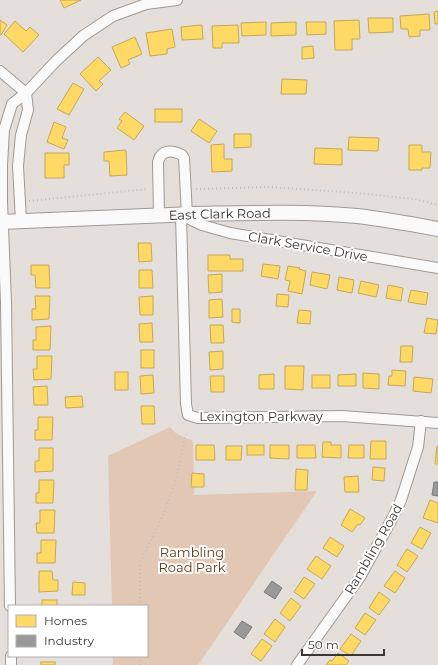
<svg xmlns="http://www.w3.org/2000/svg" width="438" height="665" font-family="Montserrat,sans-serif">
  <rect width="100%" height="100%" fill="#e5dfdb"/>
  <!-- green -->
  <path fill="#e2c7b5" d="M170,427C176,435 184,438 193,440L194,495L317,491L198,665H113V656H147V606H112L108,456Z"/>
  <!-- homes -->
  <g fill="#ffd966" stroke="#c4a857">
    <polygon points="60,0 81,0 64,8"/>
    <polygon points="438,11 438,24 435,24 434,12"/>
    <polygon points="429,14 430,30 420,30 420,36 409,37 408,29 401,29 400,16"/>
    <polygon points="368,18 393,18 393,32 369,33"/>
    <polygon points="0,20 7,25 1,35 0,35"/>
    <polygon points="359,20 360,39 352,39 352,50 335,50 334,21"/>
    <polygon points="15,21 26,31 30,27 39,35 23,52 4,34"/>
    <polygon points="266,22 266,35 242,36 241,23"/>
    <polygon points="296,22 296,35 271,36 271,23"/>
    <polygon points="306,22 326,22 326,34 307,35"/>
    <polygon points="202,25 203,39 182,40 181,27"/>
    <polygon points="238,25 239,43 222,43 222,48 213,48 212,26"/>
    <polygon points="172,29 175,47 167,49 167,54 150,56 146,33"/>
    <polygon points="135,37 142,54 128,60 130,64 121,68 112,47"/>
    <polygon points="313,46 314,58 302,59 302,47"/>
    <polygon points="98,57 111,70 99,81 103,84 96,91 80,74"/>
    <polygon points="282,79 307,80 306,94 281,94"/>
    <polygon points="73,83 84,89 69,115 57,109"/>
    <rect x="155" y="109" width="27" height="13"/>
    <polygon points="125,112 144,126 134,140 117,128 122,121 119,119"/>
    <polygon points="199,119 217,131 209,143 191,131"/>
    <polygon points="54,122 66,127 62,138 68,140 64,149 47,142"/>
    <polygon points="234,134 251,134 251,147 234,148"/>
    <polygon points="349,137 379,138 378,151 348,150"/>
    <polygon points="224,144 224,159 232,159 232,171 212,172 211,145"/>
    <polygon points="409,145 422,145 422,152 431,152 430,168 422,168 422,170 409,170"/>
    <polygon points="315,148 342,149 342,165 314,164"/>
    <polygon points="126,150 127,175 110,176 109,161 104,161 104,152"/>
    <polygon points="45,153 69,153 69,165 64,165 64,178 45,178"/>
    <polygon points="138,243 151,243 152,261 139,262"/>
    <polygon points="208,255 230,255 230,259 243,259 243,271 208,271"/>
    <polygon points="263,264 280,266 278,279 261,276"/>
    <polygon points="31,265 49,265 50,288 36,288 35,275 31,275"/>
    <polygon points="288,266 300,268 299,269 306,271 302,294 288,291 290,281 285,280"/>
    <polygon points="139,270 152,270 153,288 139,288"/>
    <polygon points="312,272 330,275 327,289 310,285"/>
    <polygon points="222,274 222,292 209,293 208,275"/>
    <polygon points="339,277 354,280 352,293 337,290"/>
    <polygon points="361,281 379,285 376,297 358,293"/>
    <polygon points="388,285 403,288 401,301 386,298"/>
    <polygon points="411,290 428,293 426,305 408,302"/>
    <polygon points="277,294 289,295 288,307 276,306"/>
    <polygon points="35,296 50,296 49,319 32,320 32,309 36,309"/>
    <polygon points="153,296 153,315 140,315 139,297"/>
    <polygon points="222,299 223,317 209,318 209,300"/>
    <polygon points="232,309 240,309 240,323 232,322"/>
    <polygon points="299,310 311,311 310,324 297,323"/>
    <polygon points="427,318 438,320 436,334 424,333"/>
    <polygon points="152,323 153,342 140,342 139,324"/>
    <polygon points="210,325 223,325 224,343 211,343"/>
    <polygon points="51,326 50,350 33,350 33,340 36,340 36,327"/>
    <polygon points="401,346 413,346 412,362 400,362"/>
    <rect x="141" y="350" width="13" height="18"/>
    <polygon points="223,351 223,369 210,370 209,352"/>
    <polygon points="37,356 52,356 51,379 34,380 33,369 37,369"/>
    <polygon points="285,366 304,366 303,390 285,389"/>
    <polygon points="392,370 406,371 405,386 388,385 389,376 392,376"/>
    <rect x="115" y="372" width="13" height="18"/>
    <polygon points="363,373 379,374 379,389 363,388"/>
    <polygon points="274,374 274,389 259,389 259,375"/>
    <polygon points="356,374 356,386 338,386 338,375"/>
    <polygon points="153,375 154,393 141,394 140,376"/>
    <rect x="312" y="375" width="18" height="13"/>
    <polygon points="210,376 224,376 224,392 211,392"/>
    <polygon points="414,377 433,379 431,393 413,391"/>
    <polygon points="47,386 48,405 34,405 33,387"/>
    <polygon points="82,396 83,407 66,408 65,397"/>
    <polygon points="141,406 154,406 155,424 142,424"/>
    <polygon points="38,417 53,417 52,440 35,440 35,430 38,430"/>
    <polygon points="371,441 386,441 386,459 370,459"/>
    <polygon points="323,442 331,442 331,445 341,445 341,458 322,457"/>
    <polygon points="196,445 214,445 215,460 196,460"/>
    <rect x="247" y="445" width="17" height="10"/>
    <polygon points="270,445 289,445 289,459 270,458"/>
    <polygon points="297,445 315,445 316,458 297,458"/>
    <polygon points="349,445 364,445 364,458 348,458"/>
    <polygon points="226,446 242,446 241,460 226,460"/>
    <polygon points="437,446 438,446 438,464 435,464"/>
    <polygon points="39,448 53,448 53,471 35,472 35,461 39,461"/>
    <polygon points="373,467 385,468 384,481 372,480"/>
    <polygon points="296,469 308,470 307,490 295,490"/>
    <polygon points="192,473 204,474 204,487 191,487"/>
    <polygon points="358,476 359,492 345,492 344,477"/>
    <polygon points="39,480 54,480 53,503 36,503 36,493 39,493"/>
    <polygon points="430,500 438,503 438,523 423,518"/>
    <polygon points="350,509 365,518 360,525 358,524 352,532 341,525"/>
    <polygon points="40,510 55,510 54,533 37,533 36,523 40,523"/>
    <polygon points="420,527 431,533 422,549 411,543"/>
    <polygon points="330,537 344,546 337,557 323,548"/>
    <polygon points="41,540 56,540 55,563 37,563 37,553 41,553"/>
    <polygon points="407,549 418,556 407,572 397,565"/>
    <polygon points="316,556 331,566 322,579 307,569"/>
    <polygon points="39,571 52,571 53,580 58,580 58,591 39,592"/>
    <polygon points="395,571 405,578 395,593 384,586"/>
    <polygon points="304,577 315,584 304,599 294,592"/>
    <polygon points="73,582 85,583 85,595 72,595"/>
    <polygon points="379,592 390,600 379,615 369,608"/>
    <polygon points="291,598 301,606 290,621 280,613"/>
    <rect x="42" y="600" width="15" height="6"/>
    <polygon points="365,613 376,620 365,635 355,628"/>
    <polygon points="275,619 285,627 275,642 264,634"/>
    <polygon points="351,634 361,641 351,656 340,649"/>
    <polygon points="262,639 272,646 261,661 251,654"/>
    <polygon points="338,653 349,661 346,665 326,665 330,660 332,661"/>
    <rect x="41" y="662" width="14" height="3"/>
  </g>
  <!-- industry -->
  <g fill="#999" stroke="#7d7c7b">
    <polygon points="434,482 438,482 438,496 432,495"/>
    <polygon points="272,581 282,588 275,599 264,592"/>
    <polygon points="242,621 252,627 244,639 234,632"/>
  </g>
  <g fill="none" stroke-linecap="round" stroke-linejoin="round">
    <defs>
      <g id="minor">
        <polyline points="0,71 26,93"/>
        <path d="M159,215L158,162C161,149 172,150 182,155L184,158L187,215"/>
        <polyline points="21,221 18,166 21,135 28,110 26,93"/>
        <polyline points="438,268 230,233 202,225 181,215 186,404 188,415 198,418 342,416 438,423"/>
        <polyline points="10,606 6,302 2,202 2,165 4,130 12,104 26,93 56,61 83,36 113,16 146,4 177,0"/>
        <polyline points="11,656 11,665"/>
        <polyline points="297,665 360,577 393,517 401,500 418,447 421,421"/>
      </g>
      <g id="secondary">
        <path id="s1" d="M0,222C65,219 129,217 194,214C248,213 303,211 357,216C384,219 411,224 438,229"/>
      </g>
    </defs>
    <!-- minor casing -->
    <use href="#minor" stroke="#9e9996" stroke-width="12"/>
    <!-- secondary casing -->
    <use href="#secondary" stroke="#9e9996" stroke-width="16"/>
    <!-- path -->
    <g stroke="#c0bfbe" stroke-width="2" stroke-dasharray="1 3" stroke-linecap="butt">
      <polyline points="196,189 271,187 356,193 414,199 438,205"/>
      <polyline points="29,201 148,189"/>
      <polyline points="140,606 140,563 164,513 175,483 186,434"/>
      <polyline points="140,656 140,665"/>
    </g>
    <!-- minor -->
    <use href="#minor" stroke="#fbfafa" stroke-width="10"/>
    <!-- secondary -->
    <use href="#secondary" stroke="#fbfafa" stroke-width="14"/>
  </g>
  <g text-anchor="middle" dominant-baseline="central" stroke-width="4" stroke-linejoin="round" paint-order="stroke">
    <!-- street labels -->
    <g font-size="13" fill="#3c3735" stroke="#fff">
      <text stroke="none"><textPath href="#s1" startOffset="220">East Clark Road</textPath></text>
      <text transform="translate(308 246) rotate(10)">Clark Service Drive</text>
      <text x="261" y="416">Lexington Parkway</text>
      <text transform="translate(373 549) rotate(-60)">Rambling Road</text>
    </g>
    <!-- park labels -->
    <g font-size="13" fill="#643714" stroke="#fff">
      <text x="192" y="552">Rambling<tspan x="192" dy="15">Road Park</tspan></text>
    </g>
  </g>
  <!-- legend -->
  <rect x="8" y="605" width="140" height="52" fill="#ffffff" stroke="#b1afae"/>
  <rect x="16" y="615" width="20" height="12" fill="#ffd966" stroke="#b1afae"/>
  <text x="44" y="625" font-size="12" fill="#3c3735">Homes</text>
  <rect x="16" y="635" width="20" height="12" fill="#999999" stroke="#b1afae"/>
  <text x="44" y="645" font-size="12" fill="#3c3735">Industry</text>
  <!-- scale -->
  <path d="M302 649v6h82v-6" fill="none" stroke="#3c3735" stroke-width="2"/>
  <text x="308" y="649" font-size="12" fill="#3c3735" stroke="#ffffff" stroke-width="3" paint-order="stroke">50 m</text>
</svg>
